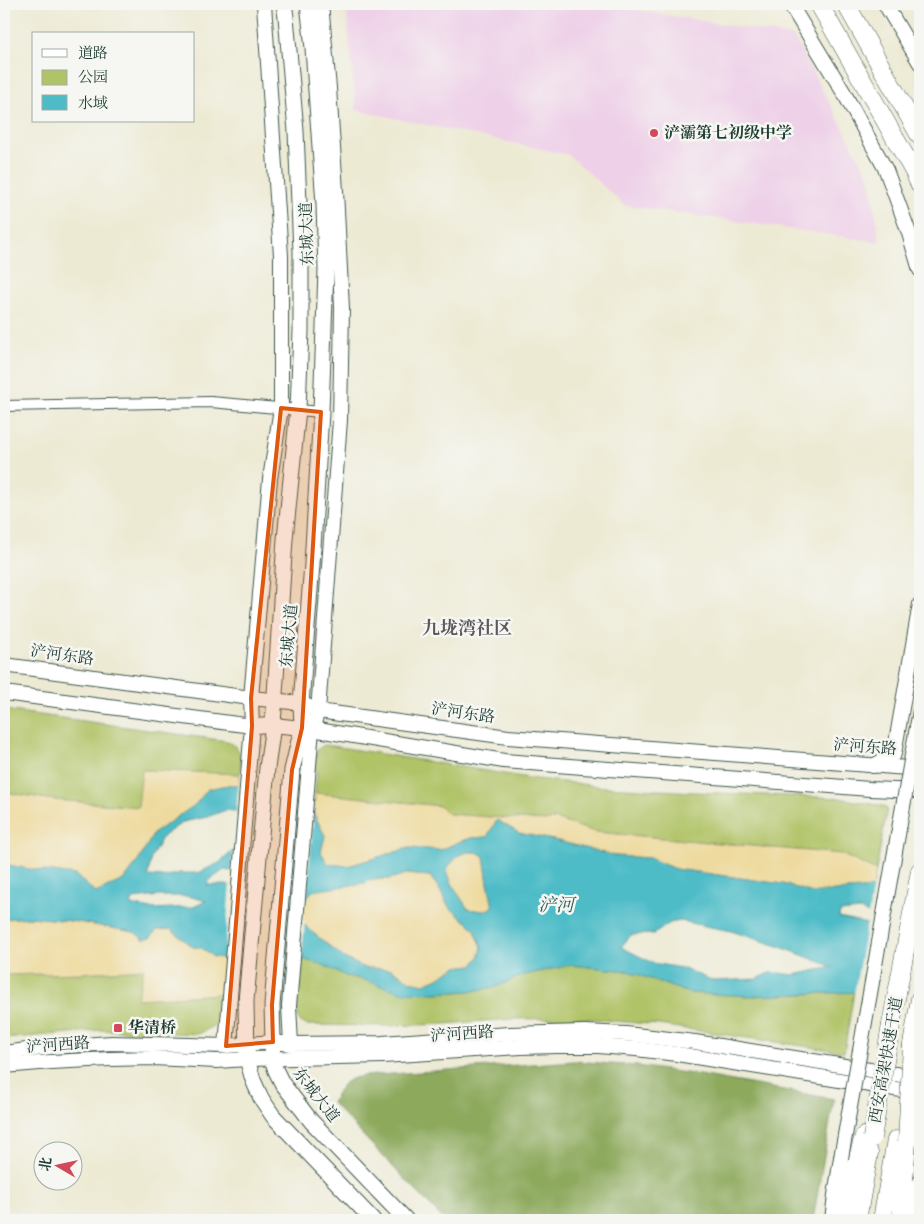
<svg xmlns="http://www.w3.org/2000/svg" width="924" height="1224" font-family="'Libre Bodoni','Noto Serif SC',serif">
  <rect width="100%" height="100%" fill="#f6f6f2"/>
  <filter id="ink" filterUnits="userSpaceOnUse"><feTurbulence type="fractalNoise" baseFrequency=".02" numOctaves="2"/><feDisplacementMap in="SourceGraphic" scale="10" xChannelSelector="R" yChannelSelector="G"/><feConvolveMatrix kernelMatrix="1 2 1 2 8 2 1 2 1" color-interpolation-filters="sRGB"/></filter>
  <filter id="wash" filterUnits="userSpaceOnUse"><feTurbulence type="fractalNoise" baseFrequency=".0096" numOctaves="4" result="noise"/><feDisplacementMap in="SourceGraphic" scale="20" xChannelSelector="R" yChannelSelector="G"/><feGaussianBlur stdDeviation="1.12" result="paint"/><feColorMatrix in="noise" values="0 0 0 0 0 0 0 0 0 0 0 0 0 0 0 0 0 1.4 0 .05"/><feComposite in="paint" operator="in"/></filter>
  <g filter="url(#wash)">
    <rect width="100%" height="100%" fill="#edead4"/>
    <!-- built -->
    <polygon fill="#eed0e8" points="346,4 600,4 793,36 869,176 880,242 624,205 569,155 356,110"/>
    <!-- green -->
    <g fill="#b0c366" stroke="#68804d">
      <path d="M4,710L227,741C243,748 241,759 240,774L142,770L139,807L54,800L4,792Z"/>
      <polygon points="324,745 333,746 529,778 606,787 694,792 839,798 883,806 887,809 876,871 841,854 595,832 554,819 545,821 447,814 440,806 315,793 317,771 313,770 317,750"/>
      <polygon points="302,959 323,965 346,976 434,993 472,991 495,987 524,975 571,965 628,971 689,993 751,996 854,992 844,1052 659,1025 581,1018 513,1019 443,1024 388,1026 306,1025 299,1021 297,1012"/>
      <path d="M145,969L137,999L221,994L220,1003H225C222,1021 214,1027 198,1034L101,1030L4,1039V975L79,973Z"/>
    </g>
    <!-- forest -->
    <path fill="#8ca95b" stroke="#567348" d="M574,1061L637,1066L700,1075L834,1099L813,1220H444L332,1103C342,1085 342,1080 363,1076Z"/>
    <!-- sand -->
    <g fill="#eeda9e" stroke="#868c69">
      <polygon points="142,770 240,774 239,785 228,785 208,789 195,805 154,833 139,860 125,879 96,893 75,875 29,869 4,864 4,792 54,800 138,807"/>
      <polygon points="315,793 440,806 448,814 545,821 554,819 595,832 841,854 876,871 873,888 813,893 783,884 675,869 649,858 615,856 558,841 519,833 497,820 487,837 471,838 454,844 441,850 409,848 348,866 328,864 321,852 325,836 314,814"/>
      <path d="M467,852H477L484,856L488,883L493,907L483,911L468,909C461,898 448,881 447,868L458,856Z"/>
      <polygon points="406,874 430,876 438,887 448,906 474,928 482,947 479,958 473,965 456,967 436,979 424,984 410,981 392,969 365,968 344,958 306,927 296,913 312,891 364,883 373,879 389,879"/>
      <polygon points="31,917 72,921 134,932 144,939 151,937 156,930 171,929 193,947 202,948 213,957 224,958 221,994 137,999 144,969 79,973 4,975 4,919"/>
    </g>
    <!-- water -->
    <path fill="#4ebcc7" stroke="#367c7e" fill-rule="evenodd" d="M228,785H245L314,814L325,836L321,852L328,864L348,866L409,848L441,850L454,844L471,838L487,837L497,820L519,833L558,841L615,856L649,858L675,869L783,884L813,893L873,888L908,893L878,992L824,993L751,996L689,993L628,971L571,965L524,975L495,987L472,991L434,993L401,992L364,980L346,976L323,965L277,952H248L224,958L213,957L202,948L193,947L171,929L157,930L151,937L144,939L134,932L72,921L31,917L4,919V864L29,869L75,875L96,893L125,879L139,860L154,833L195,805L208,789ZM226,810L243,812L242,828L233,851L219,863L198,873H180L162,877L148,876L151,858L163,836L183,822L207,817ZM467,852H477L484,856L488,883L493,907L484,911L468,909C461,898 448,881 447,868L458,856ZM224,870L239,872L234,885H207L210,880ZM406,874L430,876L438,887L448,906L474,928L482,947L479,958L473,965L456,967L436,979L424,984L410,981L391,969L365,968L344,958L306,927L296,913L312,891L364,883L373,879H389ZM159,896H188L206,901L193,907L152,909L131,905L133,899ZM860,910L892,925L891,929L839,918L840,912ZM680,921L731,931L781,947L833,967L793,975L772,972L757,979L714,981L681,968L653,963L621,947L631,935L654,934L670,923Z"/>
    <!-- pier -->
    <g fill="#edead4">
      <polygon points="239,782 246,783 286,792 307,802 314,811 306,903 299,913 305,921 301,962 276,954 249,955 224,961 230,883 232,883 236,874 231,873 234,842 239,827 241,814 236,814"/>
      <polygon points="873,885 908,891 920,895 920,1000 884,997 878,995 854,994 867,922 889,926 868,916"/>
    </g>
  </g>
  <g filter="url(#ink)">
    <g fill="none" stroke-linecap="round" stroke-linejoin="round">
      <defs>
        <polyline id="street" points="4,406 211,402 321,412"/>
        <g id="secondary">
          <polyline points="790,4 844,93 886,170 908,230 920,270"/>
          <polyline points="885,4 920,63"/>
          <polyline points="4,665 251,698 301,703 318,711 508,737 920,769"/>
          <polyline points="4,693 252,726 273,725 312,729 504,761 870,789 920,791"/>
          <polyline points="917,727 920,711"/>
          <polyline points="873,766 894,754 920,604"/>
          <polyline points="291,1044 289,1006 312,729 318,711 340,420 342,308 336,191 329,88 321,4"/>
          <polyline points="226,1046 252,726 251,698 270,479 281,408 281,256 264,4"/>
          <polyline points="4,1053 50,1047 112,1043 226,1046 273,1042 291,1044 382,1043 509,1034 585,1032 626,1034 695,1042 920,1078"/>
          <polyline points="4,1066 51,1062 110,1059 153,1058 217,1061 247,1059 383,1056 521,1047 556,1046 598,1046 636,1049 677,1054 920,1093"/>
          <polyline points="832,1220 835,1195 841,1158"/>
          <polyline points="910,1220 920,1182"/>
        </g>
        <g id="primary">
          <polyline points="284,4 286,17 296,131 301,252 301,330 298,409 285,539 273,725 267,768 246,1001 247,1059 253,1080 261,1098 273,1116 373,1220"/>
          <polyline points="308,4 313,48 324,204 326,270 321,412 312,564 301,703 302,728 292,770 272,1005 273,1042 272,1059 276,1071 282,1083 311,1121 406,1220"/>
        </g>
        <g id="highway">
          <polyline points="819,4 913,170 920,185"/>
          <polyline points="846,4 920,136"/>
          <polyline points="891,1025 920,871"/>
          <polyline points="912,1045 920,999"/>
          <polyline points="840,1220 864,1136"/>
          <polyline points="857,1220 869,1153"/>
          <polyline points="882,1220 896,1140"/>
          <polyline points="901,1220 907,1142"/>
        </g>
      </defs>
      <!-- street casing -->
      <use href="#street" stroke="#3e574c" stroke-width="12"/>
      <!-- secondary casing -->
      <use href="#secondary" stroke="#3e574c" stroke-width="16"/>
      <!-- primary casing -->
      <use href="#primary" stroke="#3e574c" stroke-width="17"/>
      <!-- highway casing -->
      <use href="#highway" stroke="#3e574c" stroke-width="19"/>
      <!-- street -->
      <use href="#street" stroke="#fff" stroke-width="10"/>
      <!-- secondary -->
      <use href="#secondary" stroke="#fff" stroke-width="14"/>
      <!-- primary -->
      <use href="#primary" stroke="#fff" stroke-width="15"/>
      <!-- highway -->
      <use href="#highway" stroke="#fff" stroke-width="18"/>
      <defs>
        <polyline id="secondary-bridge" points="841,1158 917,727"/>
        <g id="highway-bridge">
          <polyline points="872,1138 891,1025"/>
          <polyline points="907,1142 912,1045"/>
        </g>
      </defs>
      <!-- secondary-bridge casing -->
      <use href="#secondary-bridge" stroke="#3e574c" stroke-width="16" stroke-linecap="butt"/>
      <!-- highway-bridge casing -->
      <use href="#highway-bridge" stroke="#3e574c" stroke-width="19" stroke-linecap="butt"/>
      <!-- secondary-bridge -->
      <use href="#secondary-bridge" stroke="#fff" stroke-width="14"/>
      <!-- highway-bridge -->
      <use href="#highway-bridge" stroke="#fff" stroke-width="18"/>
    </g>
  </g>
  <!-- marked area -->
  <path fill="#de580e" fill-opacity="0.2" stroke="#de580e" stroke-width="4" stroke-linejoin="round" d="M281,408L321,412L302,728L292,770L272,1005L273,1042L226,1046L252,726L251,698Z"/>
  <!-- markers -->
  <g fill="#d1495b" stroke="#f6f6f2" stroke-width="2">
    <circle cx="654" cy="133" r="5"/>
    <rect x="113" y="1023" width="10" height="10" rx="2.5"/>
  </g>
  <g text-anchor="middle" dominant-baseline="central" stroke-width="5" stroke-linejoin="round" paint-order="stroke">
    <!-- poi labels -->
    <g font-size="16" font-weight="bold" fill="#1f3d34" stroke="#f6f6f2" text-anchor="start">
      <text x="664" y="133">浐灞第七初级中学</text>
      <text x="128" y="1028">华清桥</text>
    </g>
    <!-- street labels -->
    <g font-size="16" fill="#1f3d34" stroke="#f6f6f2">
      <text transform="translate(307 234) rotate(-92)">东城大道</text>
      <text transform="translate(289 636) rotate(-85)">东城大道</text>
      <text transform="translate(62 655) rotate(8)">浐河东路</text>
      <text transform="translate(463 713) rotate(8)">浐河东路</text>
      <text transform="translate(865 747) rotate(4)">浐河东路</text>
      <text transform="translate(462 1034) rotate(-4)">浐河西路</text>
      <text transform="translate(58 1045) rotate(-4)">浐河西路</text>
      <text transform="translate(886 1060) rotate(-80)">西安高架快速干道</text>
      <text transform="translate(316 1095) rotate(52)">东城大道</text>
    </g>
    <!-- neighbourhood labels -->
    <g font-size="18" font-weight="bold" fill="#5d5a5d" stroke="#f6f6f2">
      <text x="467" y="628">九垅湾社区</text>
    </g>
    <!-- water labels -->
    <g font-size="18" font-style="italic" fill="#2b5d59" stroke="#f6f6f2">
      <text x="556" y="905">浐河</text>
    </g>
  </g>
  <!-- margin -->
  <rect width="924" height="1224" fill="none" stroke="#f6f6f2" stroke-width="20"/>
  <!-- legend -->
  <rect x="32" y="32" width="162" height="90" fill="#f6f6f2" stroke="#a0aca6"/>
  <rect x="42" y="49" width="25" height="8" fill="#ffffff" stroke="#a0aca6"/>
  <text x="78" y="58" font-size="15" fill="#1f3d34">道路</text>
  <rect x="42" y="70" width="25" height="15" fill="#b0c366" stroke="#a0aca6"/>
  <text x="78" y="82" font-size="15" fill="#1f3d34">公园</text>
  <rect x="42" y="95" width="25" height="15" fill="#4ebcc7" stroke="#a0aca6"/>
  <text x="78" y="108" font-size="15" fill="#1f3d34">水域</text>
  <!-- north arrow -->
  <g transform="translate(58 1166) rotate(279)"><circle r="24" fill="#f6f6f2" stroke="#a0aca6"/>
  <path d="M0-4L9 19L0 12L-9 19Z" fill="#d1495b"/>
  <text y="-8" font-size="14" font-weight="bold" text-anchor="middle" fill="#1f3d34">北</text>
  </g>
</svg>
